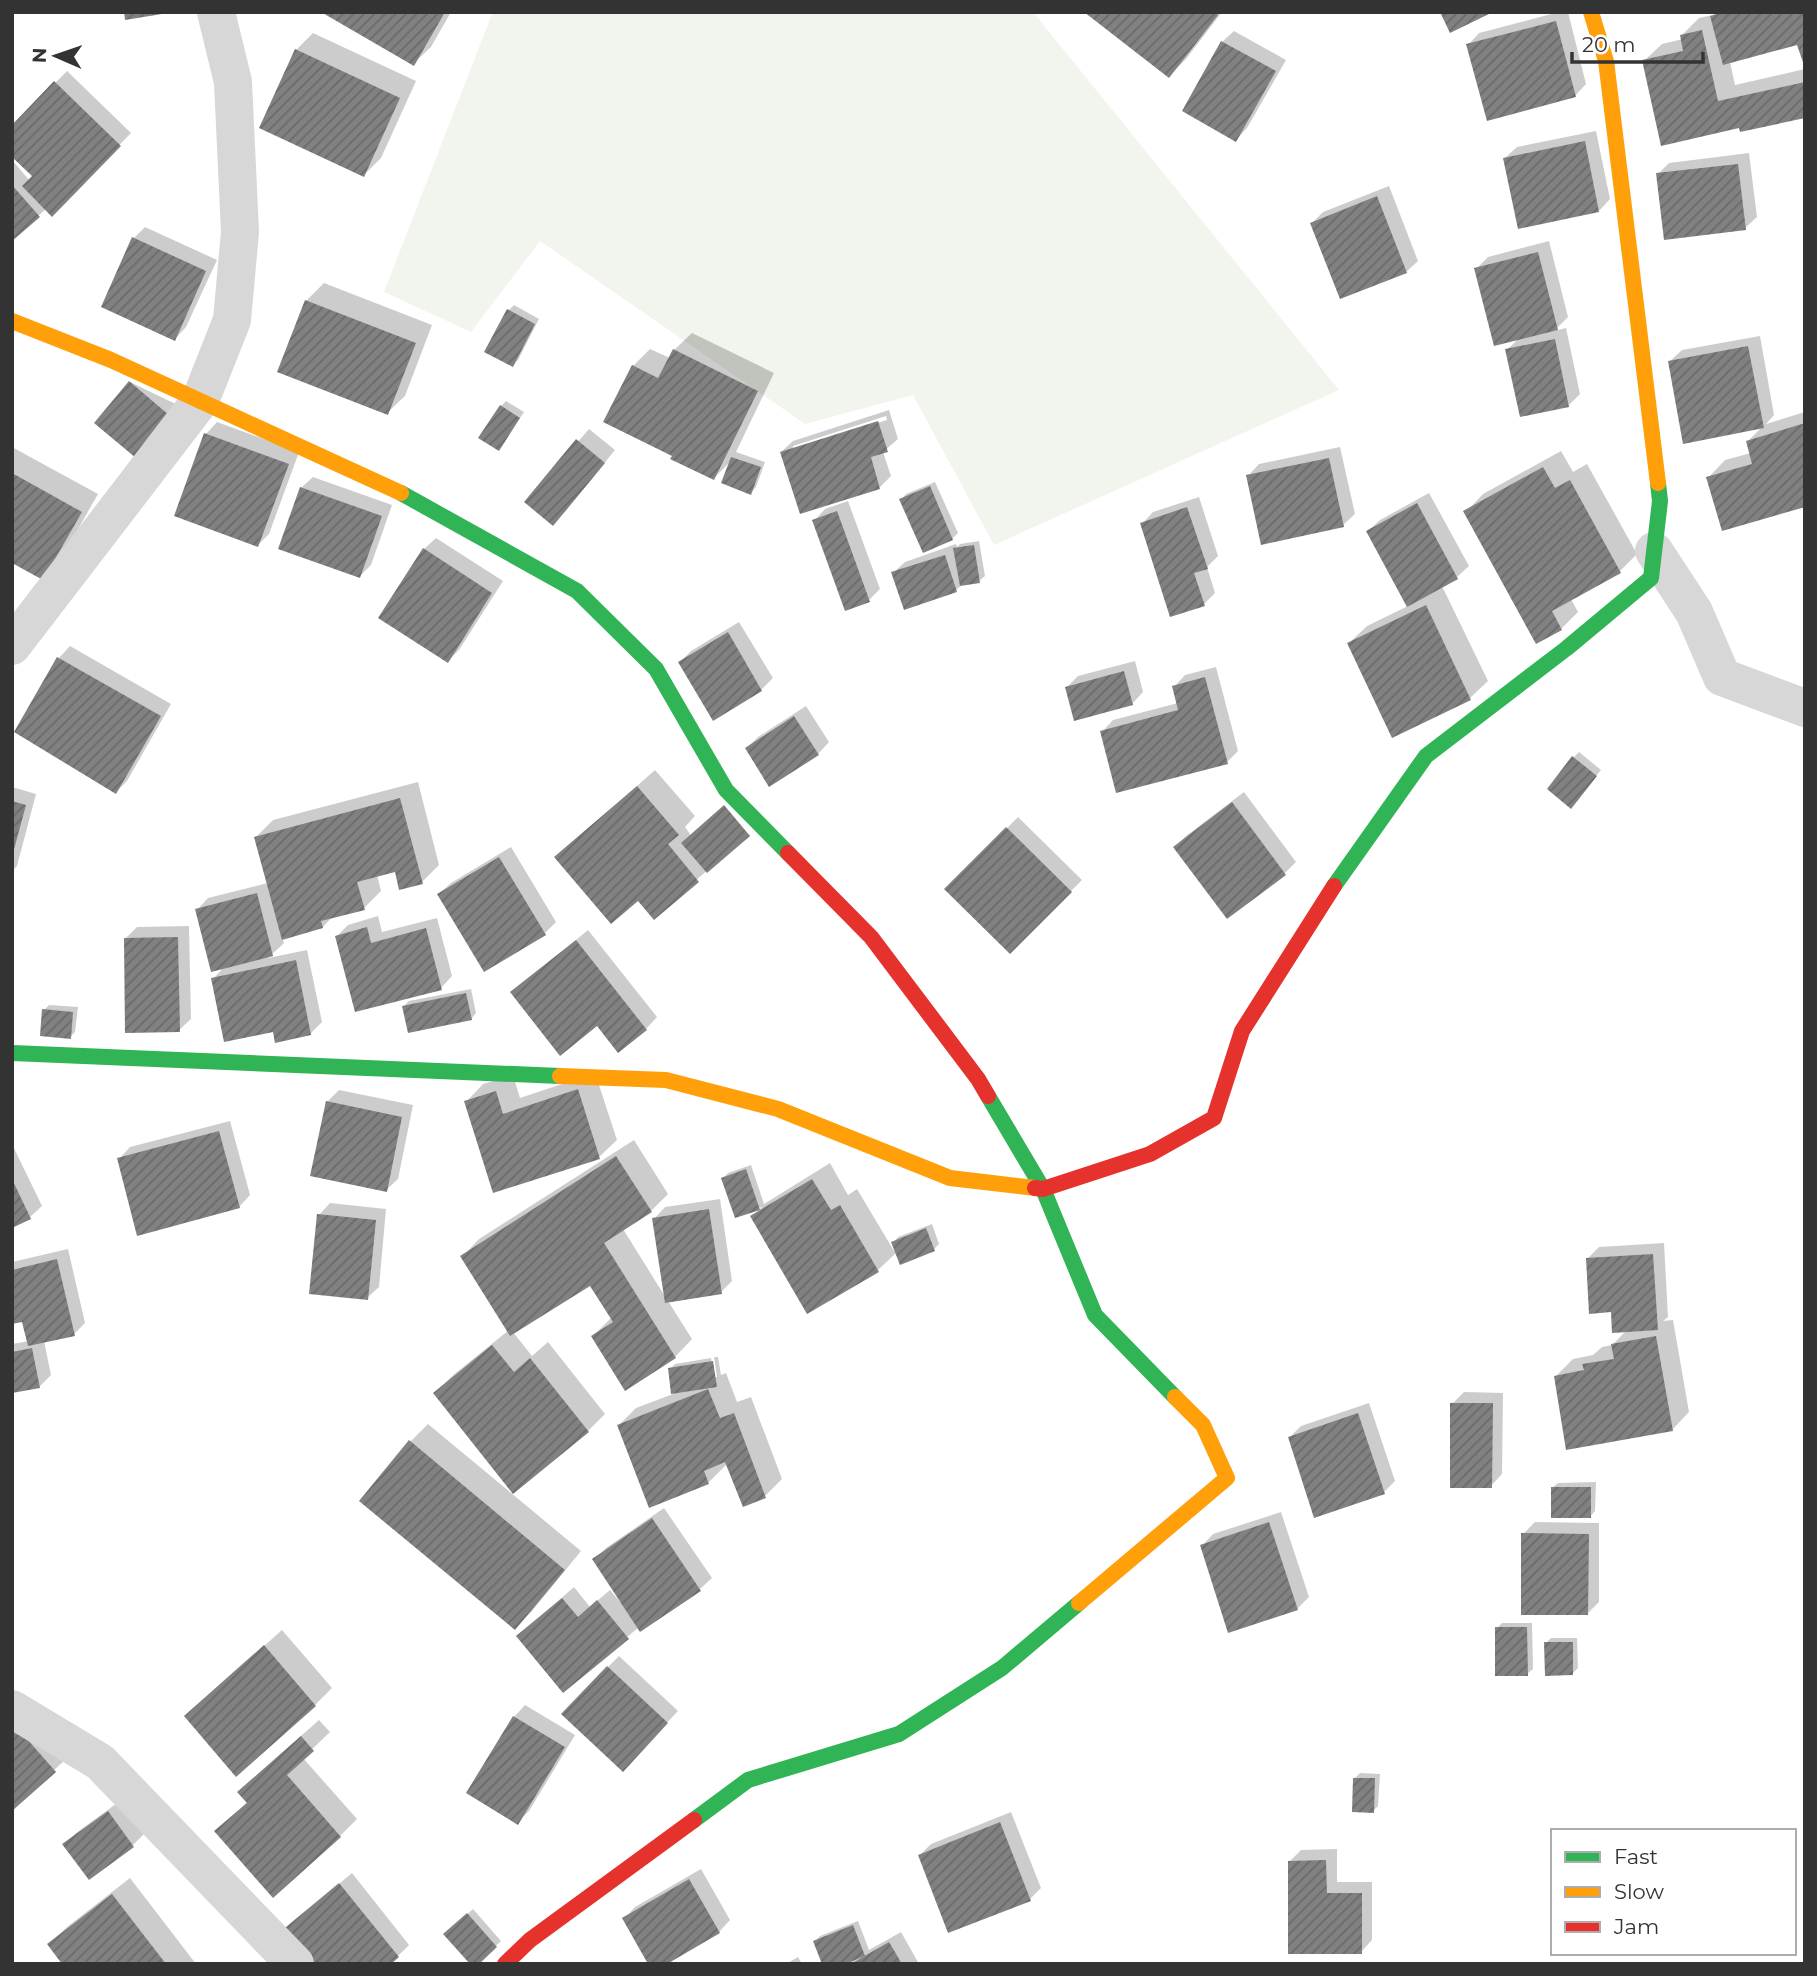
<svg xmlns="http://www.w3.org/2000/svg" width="1817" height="1976" font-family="Montserrat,sans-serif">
  <defs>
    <pattern id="building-hatch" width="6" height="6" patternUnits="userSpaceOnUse" patternTransform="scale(1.75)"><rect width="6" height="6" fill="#818181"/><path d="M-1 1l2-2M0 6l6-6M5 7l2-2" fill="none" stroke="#6a6a6a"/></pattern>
  </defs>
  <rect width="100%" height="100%" fill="#fff"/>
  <!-- grass -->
  <polygon fill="#f1f5ed" points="490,12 1033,12 1339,390 994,545 913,395 805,424 540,241 471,332 384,292 492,14"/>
  <!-- shadow -->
  <g fill="#0003" fill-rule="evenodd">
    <polygon points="324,12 451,12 431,47 413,64"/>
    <polygon points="1086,12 1222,12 1186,59 1169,76"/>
    <polygon points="1559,12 1568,12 1586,84 1575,96 1468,45 1479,33"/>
    <polygon points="1716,12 1805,12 1799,43 1730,62 1735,85 1805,69 1805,116 1741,126 1644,61 1662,44 1683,39 1682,35 1699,18 1713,15"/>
    <polygon points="1234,31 1286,60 1247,128 1236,140 1222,42"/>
    <polygon points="313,33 416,81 381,158 364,175 296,50"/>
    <polygon points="67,71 131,133 52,214 46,209 12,239 12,160 30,181 35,176 12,127"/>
    <polygon points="1596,131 1610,199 1599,211 1505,158 1517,147"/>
    <polygon points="1749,153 1757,217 1745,228 1658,174 1669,163"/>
    <polygon points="1389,186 1418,261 1406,272 1312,223 1323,212"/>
    <polygon points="145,227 217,260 186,327 175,339 134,238"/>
    <polygon points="1549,241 1568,317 1554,331 1566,328 1580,394 1569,405 1507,350 1519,338 1476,269 1488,257"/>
    <polygon points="324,283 432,325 405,396 387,413 306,301"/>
    <polygon points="514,305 539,319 518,360 512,365 509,310"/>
    <polygon points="692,333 774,373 736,452 765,462 756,487 751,493 731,461 714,478 674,455 633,366 650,349 670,358 674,350"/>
    <polygon points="1760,336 1774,415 1766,424 1805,412 1805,505 1708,478 1725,460 1751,453 1748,441 1762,427 1670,361 1682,350"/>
    <polygon points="130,382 186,409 142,460"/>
    <polygon points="506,401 524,412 499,449 501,406"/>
    <path d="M889,410L898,439L883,452L891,476L880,487L801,512L781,452L793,441ZM886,416L887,420L793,449V446Z"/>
    <polygon points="217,422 299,452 269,534 258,545 206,434"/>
    <polygon points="589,429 615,450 564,513 526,502"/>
    <polygon points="12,447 98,494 60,561 12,561"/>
    <polygon points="1340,447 1355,514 1343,525 1248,476 1259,464"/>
    <polygon points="1561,451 1573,472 1587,464 1637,554 1620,571 1571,599 1578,612 1561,629 1466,512 1483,494"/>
    <polygon points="313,477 392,505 371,565 360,576 301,488"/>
    <polygon points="935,482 958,533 952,539 901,500 906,494"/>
    <polygon points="1429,493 1469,566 1457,577 1442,586 1488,681 1470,698 1349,643 1367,626 1408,606 1368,531 1380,520"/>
    <polygon points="1199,497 1218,556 1207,567 1215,593 1204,604 1142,524 1153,512"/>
    <polygon points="848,501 880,589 869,600 814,521 825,509"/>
    <polygon points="436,538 503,581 459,650 448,661 424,549"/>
    <polygon points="979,541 985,576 979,581 963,584 956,590 905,608 893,573 905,562 956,544 957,547 960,544"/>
    <polygon points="739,622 773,678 761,690 713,719 680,662 691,651"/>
    <polygon points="70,646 171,704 127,781 116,792 16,732 59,658"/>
    <polygon points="1135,661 1143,692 1132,704 1067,687 1078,676"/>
    <polygon points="1216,667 1238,751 1227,762 1102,732 1113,720 1178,703 1174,687 1185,675"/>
    <polygon points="806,706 829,742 818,754 747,748 758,737"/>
    <polygon points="1579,752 1601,770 1576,801 1574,757"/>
    <polygon points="655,770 695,816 685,827 712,866 655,917 639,899 557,857"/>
    <polygon points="418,782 439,865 422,882 396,870 377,875 381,891 364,908 333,916 323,927 282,938 284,943 268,958 307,950 322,1022 310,1034 274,1030 213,979 225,966 197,910 208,898 268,883 256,837 273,820"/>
    <polygon points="12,787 36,794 17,866 12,871"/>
    <polygon points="1244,792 1296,862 1285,873 1227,917 1175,847 1186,836"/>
    <polygon points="1018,817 1082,880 1010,952 947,889"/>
    <polygon points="511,847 556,922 545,933 439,894 451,883"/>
    <polygon points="378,916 382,932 437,918 452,976 441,988 337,936 348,925"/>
    <polygon points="189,926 191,1019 179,1030 125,939 137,927"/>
    <polygon points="588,930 657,1017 646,1029 597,1024 513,992"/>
    <polygon points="471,989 476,1013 471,1019 404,1006 409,1001"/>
    <polygon points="49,1005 78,1007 75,1032 70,1037 44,1010"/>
    <polygon points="595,1073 617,1140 599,1157 494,1191 466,1102 483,1084 513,1075 520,1098"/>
    <polygon points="339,1090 413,1105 398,1179 386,1190 328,1101"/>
    <polygon points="230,1121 250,1195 239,1207 119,1159 130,1147"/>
    <polygon points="634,1140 668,1194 651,1211 623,1229 666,1298 654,1219 665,1207 720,1199 732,1281 721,1292 668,1301 692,1339 675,1357 593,1336 612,1317 591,1283 513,1332 532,1356 548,1342 605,1414 588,1431 514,1491 435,1393 452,1376 509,1330 462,1257 479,1239"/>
    <polygon points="12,1144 42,1206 30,1217 12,1226"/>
    <polygon points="830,1163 848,1195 857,1189 894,1251 896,1250 893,1243 898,1237 932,1224 939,1244 934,1249 897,1252 878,1270 808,1312 752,1217 762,1207 736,1216 723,1178 728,1173 751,1165 764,1204"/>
    <polygon points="330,1203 386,1209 379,1287 367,1298 319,1215"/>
    <polygon points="1664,1243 1668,1317 1663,1321 1673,1320 1689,1412 1672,1430 1556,1376 1573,1359 1593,1355 1602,1347 1612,1345 1627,1330 1613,1311 1588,1258 1599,1247"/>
    <polygon points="68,1249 85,1323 74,1334 44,1341 51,1375 40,1386 12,1392 12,1344 29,1341 24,1320 12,1322 12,1262"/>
    <polygon points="714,1357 718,1357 721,1375 726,1373 737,1402 751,1397 782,1479 765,1496 728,1463 708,1483 619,1425 636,1408 673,1394 670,1369 675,1364 711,1358 714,1377 717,1377"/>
    <polygon points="1464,1392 1503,1393 1502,1474 1491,1486 1452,1404"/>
    <polygon points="1369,1403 1395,1481 1384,1492 1290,1437 1301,1426"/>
    <polygon points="428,1424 581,1551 532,1611 515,1628 362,1500 411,1441"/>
    <polygon points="1596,1482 1595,1511 1590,1517 1552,1488 1558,1483"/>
    <polygon points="664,1508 712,1578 700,1589 641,1629 639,1627 563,1691 518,1636 574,1587 590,1607 610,1590 620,1602 622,1601 594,1560 606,1548"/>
    <polygon points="1281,1512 1309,1597 1297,1609 1202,1546 1213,1534"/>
    <polygon points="1535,1522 1599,1523 1599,1602 1587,1614 1523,1534"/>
    <polygon points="1502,1623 1532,1623 1533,1669 1527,1674 1497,1628"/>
    <polygon points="282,1630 332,1688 315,1705 186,1716"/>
    <polygon points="1551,1638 1577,1638 1578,1668 1572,1674 1546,1643"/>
    <polygon points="619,1656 678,1711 634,1758 608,1667"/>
    <polygon points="525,1705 575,1735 529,1811 517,1823 468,1793 514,1717"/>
    <polygon points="12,1720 66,1759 12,1809"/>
    <polygon points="319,1720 330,1732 303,1758 357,1819 340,1836 217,1831 248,1801 257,1775"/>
    <polygon points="1360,1773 1380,1774 1378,1806 1373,1811 1355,1778"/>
    <polygon points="120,1801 144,1834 133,1845 89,1878 65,1844 76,1833"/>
    <polygon points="1011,1812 1041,1888 1030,1899 920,1855 931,1844"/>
    <polygon points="1337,1849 1337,1882 1372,1882 1372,1940 1361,1952 1290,1861 1301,1850"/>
    <polygon points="701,1869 730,1920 719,1932 669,1961 670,1964 650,1964 624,1919 635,1907"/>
    <polygon points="352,1873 409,1945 398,1956 282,1932"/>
    <polygon points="130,1878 196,1964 65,1964 50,1944 67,1927"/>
    <polygon points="473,1909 501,1941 477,1964 446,1934"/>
    <polygon points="858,1921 869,1950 901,1932 919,1964 845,1964 815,1941 820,1936"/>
    <polygon points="798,1957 802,1964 786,1964"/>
  </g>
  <!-- building -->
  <g fill="url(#building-hatch)">
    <polygon points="124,12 162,12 162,14 125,20"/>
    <polygon points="321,12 445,12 414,66"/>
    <polygon points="1084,12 1215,12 1218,15 1169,78"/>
    <polygon points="1440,12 1493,12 1450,33"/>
    <polygon points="1724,12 1805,12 1805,68 1797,45 1723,65 1710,16"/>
    <polygon points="1556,21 1576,97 1487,121 1466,44"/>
    <polygon points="1702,30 1718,101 1805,82 1805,118 1740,132 1739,128 1661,146 1642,60 1683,51 1680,35"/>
    <polygon points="1221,41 1276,71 1236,142 1182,111"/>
    <polygon points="295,49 400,98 364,177 259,128"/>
    <polygon points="54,81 121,146 52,217 22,186 32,176 12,157 12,125"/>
    <polygon points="1585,141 1599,212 1518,229 1503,158"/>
    <polygon points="1738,164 1746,230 1664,240 1656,173"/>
    <polygon points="12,185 40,217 12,241"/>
    <polygon points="1377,196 1407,273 1340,299 1310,223"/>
    <polygon points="132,237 206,271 175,341 101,307"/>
    <polygon points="1538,252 1558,330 1494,346 1474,268"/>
    <polygon points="305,300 416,343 388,415 277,372"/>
    <polygon points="507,309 535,324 513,367 484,352"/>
    <polygon points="1555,339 1569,407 1520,417 1505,349"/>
    <polygon points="1748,346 1764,428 1683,444 1668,361"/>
    <polygon points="673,349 758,391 714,480 670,459 672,456 603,422 632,365 658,378"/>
    <polygon points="129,381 176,421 142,463 94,423"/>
    <polygon points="500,405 520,418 499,451 478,438"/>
    <polygon points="878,421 888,452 871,457 880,489 800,514 780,452"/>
    <polygon points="1805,423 1805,507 1722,531 1706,477 1752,464 1746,441"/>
    <polygon points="204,433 289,464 258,547 174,516"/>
    <polygon points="576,439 605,463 553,526 524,502"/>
    <polygon points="731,457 761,467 751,495 721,483"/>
    <polygon points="1329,458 1344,527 1261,545 1246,475"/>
    <polygon points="1543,467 1555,488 1570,480 1621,573 1552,611 1562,630 1536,644 1463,511"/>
    <polygon points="12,473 82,512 43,580 12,563"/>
    <polygon points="930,486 953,540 923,553 899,499"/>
    <polygon points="300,487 382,516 360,578 278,549"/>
    <polygon points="1417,503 1458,579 1407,607 1366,531"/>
    <polygon points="1187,507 1208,569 1194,573 1205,606 1170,617 1140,523"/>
    <polygon points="837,511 870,602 845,611 812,520"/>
    <polygon points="974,545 980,583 960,586 953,548"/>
    <polygon points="423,548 492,593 448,663 378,618"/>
    <polygon points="945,555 957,592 904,610 891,572"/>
    <polygon points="1426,605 1471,700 1392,738 1347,643"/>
    <polygon points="728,632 762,691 713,721 678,662"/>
    <polygon points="57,657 161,716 116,794 14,732"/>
    <polygon points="1124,671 1133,705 1074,721 1065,687"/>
    <polygon points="1205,677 1228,764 1116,793 1100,731 1178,710 1172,686"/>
    <polygon points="794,716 819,755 769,787 745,748"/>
    <polygon points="1572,756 1597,776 1571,809 1547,789"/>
    <polygon points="637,786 679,835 668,844 699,882 654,920 638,901 611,924 554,857"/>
    <polygon points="400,798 423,884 399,890 395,872 357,882 365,910 321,921 323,928 282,940 254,837"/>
    <polygon points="12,801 26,805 13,853 12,853"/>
    <polygon points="1232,802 1286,875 1227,919 1173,847"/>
    <polygon points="724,805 750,836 707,873 681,843"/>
    <polygon points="1006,827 1072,892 1010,954 944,889"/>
    <polygon points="499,857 546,935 484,972 437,894"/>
    <polygon points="257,893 273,956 211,972 195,909"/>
    <polygon points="367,927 371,943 426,928 442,990 355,1012 335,936"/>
    <polygon points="178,937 180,1032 125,1033 124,938"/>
    <polygon points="576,940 647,1030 618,1053 597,1026 560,1056 510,992"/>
    <polygon points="296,960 311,1035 275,1043 273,1032 224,1042 211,978"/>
    <polygon points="466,993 472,1020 408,1033 402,1006"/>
    <polygon points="42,1009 73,1012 71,1039 40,1036"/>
    <polygon points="578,1089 600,1159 493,1193 464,1101 496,1091 503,1114"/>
    <polygon points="326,1101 402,1117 387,1192 310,1176"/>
    <polygon points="219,1131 240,1208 137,1236 117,1158"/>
    <polygon points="616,1156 652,1212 604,1243 676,1358 625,1391 591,1336 613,1322 590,1286 510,1336 460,1256"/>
    <polygon points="746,1169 760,1210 735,1218 721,1178"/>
    <polygon points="12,1179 31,1219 12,1228"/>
    <polygon points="812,1179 831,1210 840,1205 879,1272 807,1314 750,1216"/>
    <polygon points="709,1209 722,1294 665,1303 652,1218"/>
    <polygon points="317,1214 376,1220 368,1300 309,1294"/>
    <polygon points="926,1228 935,1251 900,1265 891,1242"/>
    <polygon points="1653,1254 1658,1330 1612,1333 1611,1312 1589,1314 1586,1258"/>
    <polygon points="57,1259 75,1336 28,1346 22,1322 12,1324 12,1270"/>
    <polygon points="1656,1336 1673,1431 1566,1450 1554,1376 1584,1370 1582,1364 1614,1359 1611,1344"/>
    <polygon points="492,1345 514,1372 530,1358 589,1432 513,1494 433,1393"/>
    <polygon points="32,1348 40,1388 12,1393 12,1352"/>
    <polygon points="713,1361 717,1387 671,1394 668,1368"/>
    <polygon points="708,1389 720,1418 734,1413 766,1498 743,1507 725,1462 704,1471 709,1484 649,1508 617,1425"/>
    <polygon points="1450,1403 1493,1403 1492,1488 1450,1488"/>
    <polygon points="1358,1413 1385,1494 1314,1518 1288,1437"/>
    <polygon points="409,1440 565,1570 515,1630 359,1501"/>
    <rect x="1551" y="1487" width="40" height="31"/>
    <polygon points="652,1518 701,1591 640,1632 592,1559"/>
    <polygon points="1269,1522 1298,1610 1228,1633 1200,1545"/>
    <polygon points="1521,1533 1589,1534 1588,1615 1521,1615"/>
    <polygon points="562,1598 578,1617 597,1600 629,1639 563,1693 516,1636"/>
    <polygon points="1495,1627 1527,1627 1528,1676 1495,1676"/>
    <polygon points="1544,1642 1573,1642 1573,1675 1545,1676"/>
    <polygon points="264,1645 316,1706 236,1777 184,1716"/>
    <polygon points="607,1666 668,1723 623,1772 561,1714"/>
    <polygon points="513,1716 565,1747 518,1825 466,1793"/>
    <polygon points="12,1722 56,1772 12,1811"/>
    <polygon points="301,1736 314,1751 287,1775 341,1837 273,1898 214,1831 247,1803 237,1792"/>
    <polygon points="1353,1778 1375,1778 1374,1813 1352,1812"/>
    <polygon points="108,1811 134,1847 89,1880 62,1844"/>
    <polygon points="1000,1822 1031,1901 948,1933 918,1855"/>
    <polygon points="1326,1860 1327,1893 1362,1893 1362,1954 1288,1954 1288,1861"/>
    <polygon points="689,1879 720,1933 667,1964 648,1964 622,1918"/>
    <polygon points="339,1883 399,1957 391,1964 306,1964 280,1932"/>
    <polygon points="112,1894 166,1964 62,1964 47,1944"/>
    <polygon points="467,1913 497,1947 479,1964 470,1964 443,1934"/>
    <polygon points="853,1925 865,1956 845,1964 822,1964 813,1941"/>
    <polygon points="889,1942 902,1964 851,1964 868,1954"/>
  </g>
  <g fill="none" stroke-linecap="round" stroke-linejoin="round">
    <!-- street -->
    <g stroke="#d7d7d7" stroke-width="38">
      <polyline points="1654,551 1694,612 1722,677 1805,708"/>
      <polyline points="12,646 200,401 232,320 240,232 233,82 216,12"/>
      <polyline points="12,1709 100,1762 295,1964"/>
    </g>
    <!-- fast -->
    <g stroke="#30b455" stroke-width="16">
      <polyline points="401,493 577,591 656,669 726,790 788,853"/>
      <polyline points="1334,886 1426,756 1567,648 1651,578 1660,501 1658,483"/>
      <polyline points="12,1053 560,1076"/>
      <polyline points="988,1096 1043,1189 1095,1315 1175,1397"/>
      <polyline points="694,1820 748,1780 899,1734 1002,1668 1079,1603"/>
    </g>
    <!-- slow -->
    <g stroke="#ff9f0a" stroke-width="16">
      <polyline points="1591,12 1606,61 1658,483"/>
      <polyline points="12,321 111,360 401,493"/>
      <polyline points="560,1076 666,1080 778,1109 950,1178 1035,1188"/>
      <polyline points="1079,1603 1227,1478 1203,1425 1175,1397"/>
    </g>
    <!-- jam -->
    <g stroke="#e5322d" stroke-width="16">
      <polyline points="788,853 871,937 978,1079 988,1096"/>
      <polyline points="1035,1188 1043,1189 1150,1154 1214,1118 1242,1031 1334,886"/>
      <polyline points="505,1964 530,1940 694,1820"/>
    </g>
  </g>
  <!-- border -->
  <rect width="1817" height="1976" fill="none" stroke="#333333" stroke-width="28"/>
  <!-- legend -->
  <rect x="1551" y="1829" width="245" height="126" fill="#ffffff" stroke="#adadad" stroke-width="2"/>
  <rect x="1565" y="1852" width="35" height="10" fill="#30b455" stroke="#adadad" stroke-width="2"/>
  <text x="1614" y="1864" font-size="21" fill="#333333">Fast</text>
  <rect x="1565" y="1887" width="35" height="10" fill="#ff9f0a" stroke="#adadad" stroke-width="2"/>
  <text x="1614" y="1899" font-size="21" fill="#333333">Slow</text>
  <rect x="1565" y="1922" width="35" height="10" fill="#e5322d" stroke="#adadad" stroke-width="2"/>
  <text x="1614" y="1934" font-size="21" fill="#333333">Jam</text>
  <!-- north arrow -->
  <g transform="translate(56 56) rotate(272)" stroke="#ffffff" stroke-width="5" paint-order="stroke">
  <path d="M0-5L12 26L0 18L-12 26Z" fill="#333333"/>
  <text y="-10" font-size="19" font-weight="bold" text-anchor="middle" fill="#333333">N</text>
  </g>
  <!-- scale -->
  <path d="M1572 52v10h131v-10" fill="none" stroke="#333333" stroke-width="3.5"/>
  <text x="1582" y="52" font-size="21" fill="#333333" stroke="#ffffff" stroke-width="5" paint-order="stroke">20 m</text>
</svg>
